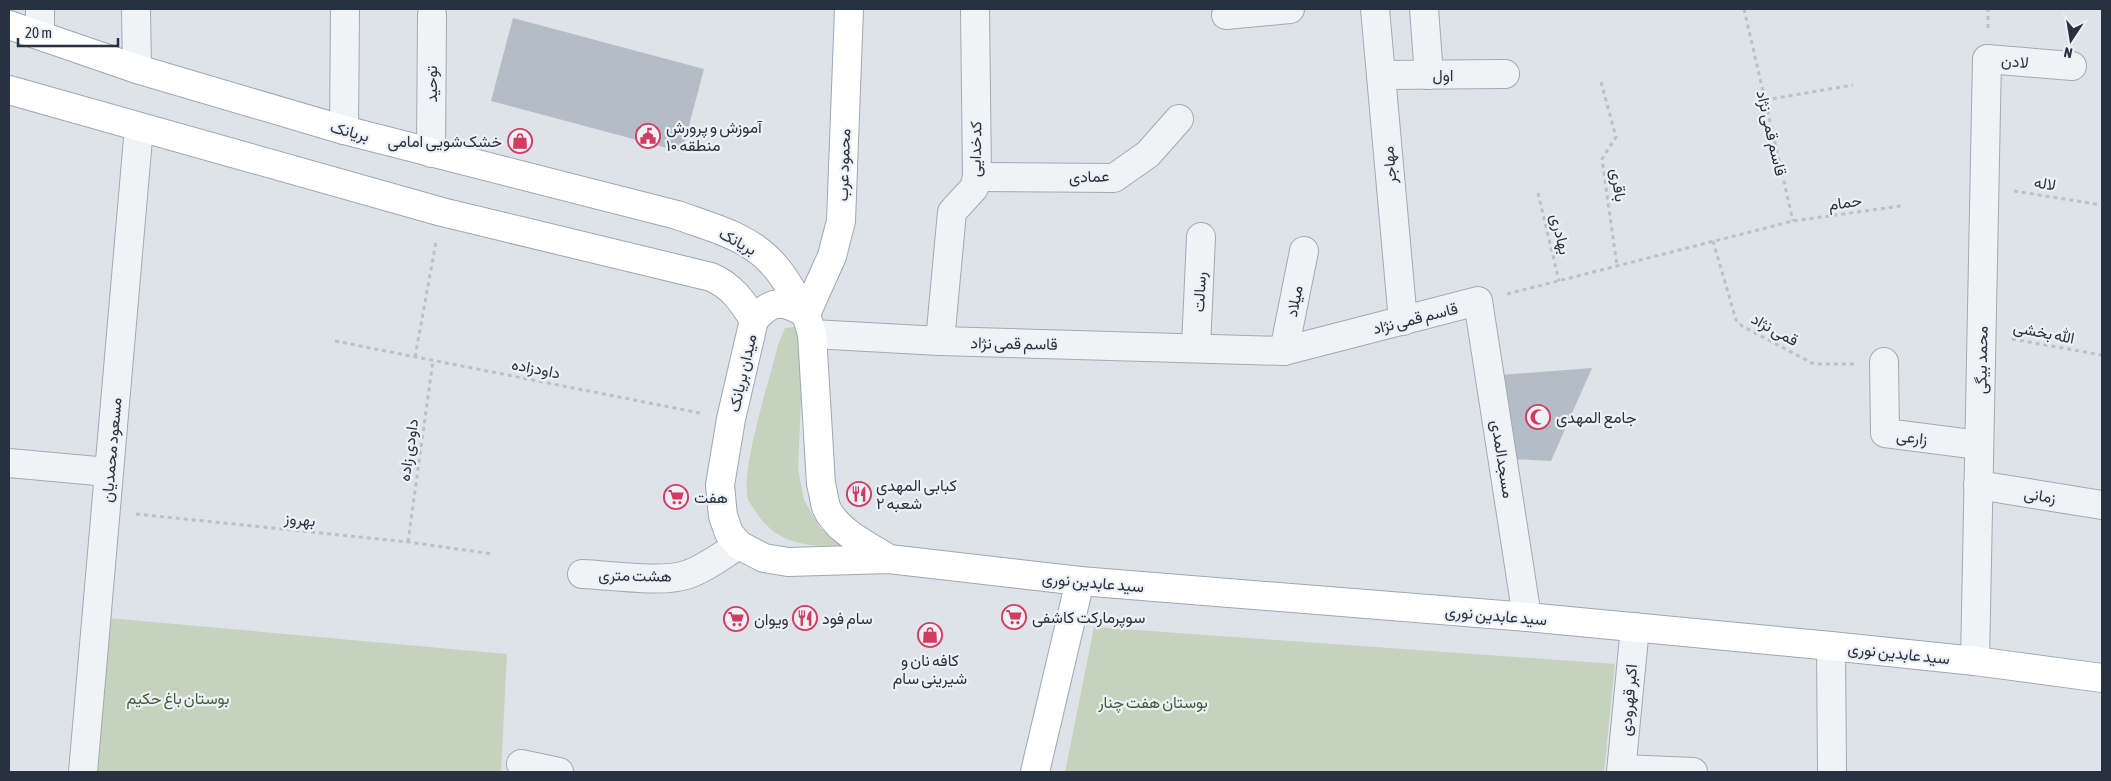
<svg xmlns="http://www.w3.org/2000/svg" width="2111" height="781" font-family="'Asap Condensed',Vazirmatn,sans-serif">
  <rect width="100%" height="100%" fill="#dde3e8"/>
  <!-- green -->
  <g fill="#c5d2be">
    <path d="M795,327L804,332L798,469L804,500L820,528L843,546C807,547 776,544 756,512C754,508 749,503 748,499C740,469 770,379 778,345L785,328Z"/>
    <polygon points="108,618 507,654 501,772 98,772"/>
    <polygon points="1094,627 1615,664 1604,772 1065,772"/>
  </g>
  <!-- building -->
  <g fill="#b4bcc5">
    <polygon points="513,18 704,69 682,152 491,101"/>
    <polygon points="1592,368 1551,461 1512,459 1501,375"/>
  </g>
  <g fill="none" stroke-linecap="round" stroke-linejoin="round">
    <defs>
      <g id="minor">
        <polyline points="40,9 40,34"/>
        <polyline points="136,9 137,69"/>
        <polyline points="1375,9 1403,321"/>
        <polyline points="1424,9 1429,75"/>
        <polyline points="1226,15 1290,9"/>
        <polyline points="1381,75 1505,74"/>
        <polyline points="344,130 345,9"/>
        <polyline points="431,153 432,15"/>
        <polyline points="977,177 1114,178 1148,154 1179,119"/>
        <polyline points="812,334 940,341 1284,351 1478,301 1527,617"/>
        <polyline points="940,341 952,212 974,188 977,177 975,9"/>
        <polyline points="1196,347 1201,237"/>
        <polyline points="1284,351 1304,251"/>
        <polyline points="1884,362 1885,433 1979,445"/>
        <polyline points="9,463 108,472"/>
        <polyline points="1978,485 2102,505"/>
        <path d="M582,574C610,575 660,583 686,575C705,569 722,555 739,545"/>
        <polyline points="1831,646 1832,772"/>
        <polyline points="1975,661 1987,59 2072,66"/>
        <polyline points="521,764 559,772"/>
        <polyline points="1622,769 1693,772"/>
        <polyline points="83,772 139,127"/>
        <polyline points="1621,772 1635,627"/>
      </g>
      <g id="major">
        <path d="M9,25L137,69L344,130L677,215C710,227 748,236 772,263C786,277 795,297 806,314"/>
        <path d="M9,90L442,212L711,277C732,286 742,301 754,320"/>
        <polyline points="806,314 832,256 841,221 849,9"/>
        <path d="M889,559C869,546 836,531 826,507C824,500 823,491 821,484L812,334L806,314C784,300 772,299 754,320L731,419L720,485L723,516L729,533L739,545L764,558L788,562L889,559L1080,581L1527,617L1831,646L1975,661L2102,678"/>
        <polyline points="1035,772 1080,581"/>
      </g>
    </defs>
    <!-- minor casing -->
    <use href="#minor" stroke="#a2aab2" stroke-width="30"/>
    <!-- major casing -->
    <use href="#major" stroke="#9ca8b4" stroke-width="30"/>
    <!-- path -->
    <g stroke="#bbc1c6" stroke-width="3" stroke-dasharray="4 4" stroke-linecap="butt">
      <polyline points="1744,9 1793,221"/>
      <polyline points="1988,28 1988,9"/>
      <polyline points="1601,82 1616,137 1602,159 1617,266"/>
      <polyline points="1765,100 1853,85"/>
      <polyline points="2014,191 2102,205"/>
      <polyline points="1538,193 1559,281"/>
      <polyline points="1713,241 1736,320 1742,326 1814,364 1854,364"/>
      <polyline points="1507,294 1793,221 1901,206"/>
      <polyline points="2012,339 2102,355"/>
      <polyline points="335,341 700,413"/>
      <polyline points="415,357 436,242"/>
      <polyline points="136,514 408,542 493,554"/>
      <polyline points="408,542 433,360"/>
    </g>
    <!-- minor -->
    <use href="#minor" stroke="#f0f3f6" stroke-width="28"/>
    <!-- major -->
    <use href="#major" stroke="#fff" stroke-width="28"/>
  </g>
  <!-- icons -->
  <defs>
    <symbol id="civic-ring" viewBox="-11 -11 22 22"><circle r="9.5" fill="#edf1f6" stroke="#d43b60" stroke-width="1.5"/><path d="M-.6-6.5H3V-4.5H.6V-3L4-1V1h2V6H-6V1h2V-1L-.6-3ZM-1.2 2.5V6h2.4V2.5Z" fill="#d43b60"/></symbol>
    <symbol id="shop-ring" viewBox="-11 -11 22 22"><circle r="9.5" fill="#edf1f6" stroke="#d43b60" stroke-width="1.5"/><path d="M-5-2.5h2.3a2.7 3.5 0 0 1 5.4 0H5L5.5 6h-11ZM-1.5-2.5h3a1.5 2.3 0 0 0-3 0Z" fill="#d43b60"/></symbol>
    <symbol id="mosque-ring" viewBox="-11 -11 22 22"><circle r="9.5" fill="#edf1f6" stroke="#d43b60" stroke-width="1.5"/><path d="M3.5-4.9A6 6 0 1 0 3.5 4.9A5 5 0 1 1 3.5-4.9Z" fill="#d43b60"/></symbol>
    <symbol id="restaurant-ring" viewBox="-11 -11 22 22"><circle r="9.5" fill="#edf1f6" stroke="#d43b60" stroke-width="1.5"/><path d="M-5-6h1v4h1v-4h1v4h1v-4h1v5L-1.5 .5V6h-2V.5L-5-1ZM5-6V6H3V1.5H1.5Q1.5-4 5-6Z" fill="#d43b60"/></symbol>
    <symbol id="supermarket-ring" viewBox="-11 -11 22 22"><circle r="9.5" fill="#edf1f6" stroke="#d43b60" stroke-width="1.5"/><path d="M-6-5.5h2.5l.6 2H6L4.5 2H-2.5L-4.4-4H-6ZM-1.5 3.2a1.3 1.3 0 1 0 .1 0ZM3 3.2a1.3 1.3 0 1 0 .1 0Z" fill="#d43b60"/></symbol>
  </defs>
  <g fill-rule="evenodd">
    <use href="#civic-ring" x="634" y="122" width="28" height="28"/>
    <use href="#shop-ring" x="506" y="127" width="28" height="28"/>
    <use href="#mosque-ring" x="1524" y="403" width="28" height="28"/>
    <use href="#restaurant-ring" x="845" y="480" width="28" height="28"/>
    <use href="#supermarket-ring" x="662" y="483" width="28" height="28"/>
    <use href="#supermarket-ring" x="1000" y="603" width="28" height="28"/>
    <use href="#restaurant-ring" x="791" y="604" width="28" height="28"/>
    <use href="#supermarket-ring" x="722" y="605" width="28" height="28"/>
    <use href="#shop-ring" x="916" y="621" width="28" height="28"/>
  </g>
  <g text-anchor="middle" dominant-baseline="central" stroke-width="4.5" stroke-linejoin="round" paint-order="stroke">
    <!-- street labels -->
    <g font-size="16" fill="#26323f" stroke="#edf1f6">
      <text transform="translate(2015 61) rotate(5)">لادن</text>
      <text x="1443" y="75">اول</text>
      <text transform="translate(431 84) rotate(-90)">توحید</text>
      <text transform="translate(350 131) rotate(15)">بریانک</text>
      <text transform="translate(1772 133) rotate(77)">قاسم قمی نژاد</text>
      <text transform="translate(975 149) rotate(-89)">کدخدایی</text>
      <text transform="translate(843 165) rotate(-88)">محمود عرب</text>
      <text transform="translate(1389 165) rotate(-95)">مهاجر</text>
      <text transform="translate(1089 176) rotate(-2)">عمادی</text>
      <text transform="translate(2045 183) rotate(9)">لاله</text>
      <text transform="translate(1619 185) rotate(82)">باقری</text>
      <text transform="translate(1845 202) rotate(-8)">حمام</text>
      <text transform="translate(1561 234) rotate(77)">بهادری</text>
      <text transform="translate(738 241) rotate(28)">بریانک</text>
      <text transform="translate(1199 292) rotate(-87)">رسالت</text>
      <text transform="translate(1294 301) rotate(-79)">میلاد</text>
      <text transform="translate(1415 318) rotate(-14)">قاسم قمی نژاد</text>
      <text transform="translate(1775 329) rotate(29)">قمی نژاد</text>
      <text transform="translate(2044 332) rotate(11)">الله بخشی</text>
      <text transform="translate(1014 343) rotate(1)">قاسم قمی نژاد</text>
      <text transform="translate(1981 360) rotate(-89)">محمد بیگی</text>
      <text transform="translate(536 368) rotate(11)">داودزاده</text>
      <text transform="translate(742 373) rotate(-77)">میدان بریانک</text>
      <text transform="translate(1912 437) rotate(7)">زارعی</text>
      <text transform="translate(111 450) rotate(-85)">مسعود محمدیان</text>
      <text transform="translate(408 450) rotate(-82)">داودی زاده</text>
      <text transform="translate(1503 459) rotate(81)">مسجدالمدی</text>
      <text transform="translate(2040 495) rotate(9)">زمانی</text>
      <text transform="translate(300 519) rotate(6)">بهروز</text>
      <text transform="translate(635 575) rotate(1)">هشت متری</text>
      <text transform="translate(1093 582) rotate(5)">سید عابدین نوری</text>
      <text transform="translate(1496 615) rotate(5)">سید عابدین نوری</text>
      <text transform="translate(1899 653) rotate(6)">سید عابدین نوری</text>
      <text transform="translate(1628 700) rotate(-85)">اکبر قهرودی</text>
    </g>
    <!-- poi labels -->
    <g font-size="16" fill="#26323f" stroke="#edf1f6" text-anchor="start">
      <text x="666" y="127">آموزش و پرورش<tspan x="666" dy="18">منطقه ۱۰</tspan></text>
      <text x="502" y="141" text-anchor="end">خشک‌شویی امامی</text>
      <text x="1556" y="417">جامع المهدی</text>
      <text x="876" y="485">کبابی المهدی<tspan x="876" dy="18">شعبه ۲</tspan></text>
      <text x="694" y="497">هفت</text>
      <text x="1032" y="617">سوپرمارکت کاشفی</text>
      <text x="822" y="618">سام فود</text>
      <text x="754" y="619">ویوان</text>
      <text x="930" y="660" text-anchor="middle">کافه نان و<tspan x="930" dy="18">شیرینی سام</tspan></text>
    </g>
    <!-- park labels -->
    <g font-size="16" fill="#3e5c33" stroke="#edf1f6">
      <text x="178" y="698">بوستان باغ حکیم</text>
      <text x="1153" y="702">بوستان هفت چنار</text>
    </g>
  </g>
  <!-- border -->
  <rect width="2111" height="781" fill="none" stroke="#26323f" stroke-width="20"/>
  <!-- north arrow -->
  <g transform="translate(2071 40) rotate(192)" stroke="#edf1f6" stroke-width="4" paint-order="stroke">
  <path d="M0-4L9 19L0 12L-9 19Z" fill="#26323f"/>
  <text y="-8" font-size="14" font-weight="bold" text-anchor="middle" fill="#26323f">N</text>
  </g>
  <!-- scale -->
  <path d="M18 38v8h100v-8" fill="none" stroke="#26323f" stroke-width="2.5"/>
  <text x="25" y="38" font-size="15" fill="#26323f" stroke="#edf1f6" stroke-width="4" paint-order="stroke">20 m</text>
</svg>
